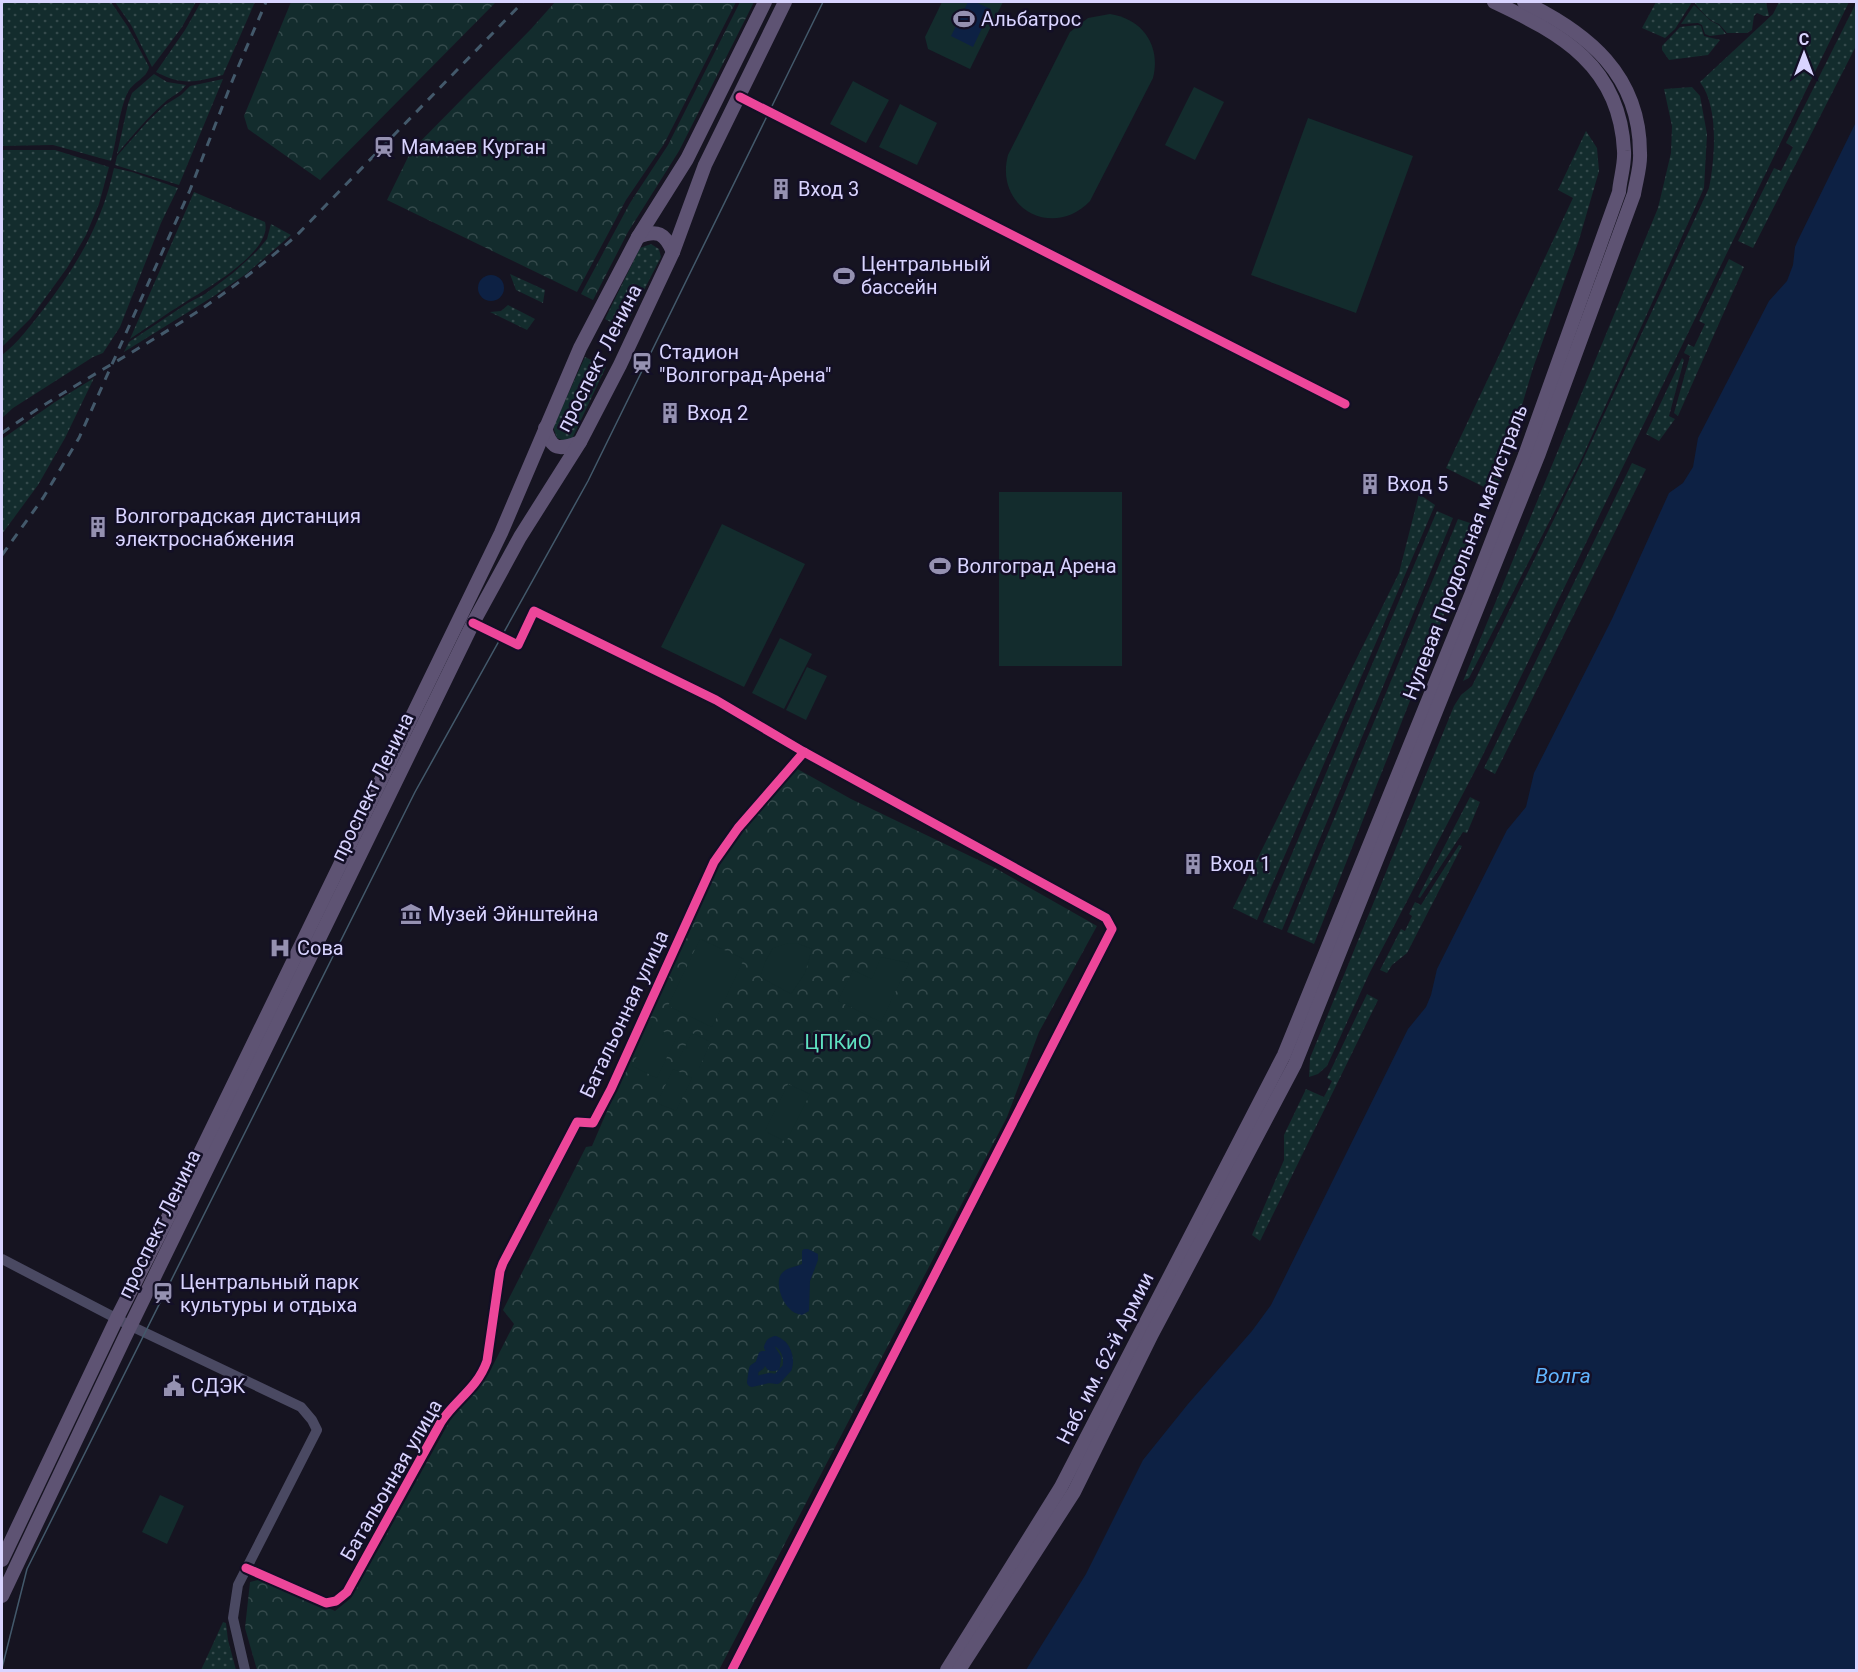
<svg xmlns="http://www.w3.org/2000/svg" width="1858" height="1672" font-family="Roboto,sans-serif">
  <defs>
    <pattern id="grass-dots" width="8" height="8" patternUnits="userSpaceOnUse" patternTransform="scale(1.5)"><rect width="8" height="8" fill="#132c2d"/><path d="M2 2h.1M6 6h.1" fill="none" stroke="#354a4c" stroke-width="1.8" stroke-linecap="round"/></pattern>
    <pattern id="park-crowns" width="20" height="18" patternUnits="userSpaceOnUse" patternTransform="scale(1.5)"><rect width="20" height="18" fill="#132c2d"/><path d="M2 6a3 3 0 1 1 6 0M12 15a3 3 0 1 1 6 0" fill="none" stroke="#354a4c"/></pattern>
  </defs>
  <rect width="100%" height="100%" fill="#161421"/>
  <!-- grass -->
  <g fill="url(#grass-dots)">
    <path d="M2,2H111L128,27L149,67C147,78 133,82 128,92C119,109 117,140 111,161L53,145L2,146Z"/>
    <polygon points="115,2 196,2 182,27 152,67 131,25"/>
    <path d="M201,2H255L223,75C196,82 182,86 156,72L185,30Z"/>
    <polygon points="1656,2 1692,2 1675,29 1665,38 1642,28"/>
    <path d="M1694,2H1766L1769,16H1764L1757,13L1754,16L1752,30L1747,33H1727L1719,24C1710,22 1700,10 1694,2Z"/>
    <path d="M1779,2H1849L1478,765L1369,974L1327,1066L1318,1074L1309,1077L1310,1058L1454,706L1461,695L1472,686L1583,460L1709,188C1715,158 1719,107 1700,82L1773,14Z"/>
    <polygon points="1856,3 1856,46 1753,248 1738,241 1774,168 1781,171 1793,147 1786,143"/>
    <polygon points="1694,5 1711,21 1719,25 1726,34 1710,36 1705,34 1702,25 1698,23 1681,24"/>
    <polygon points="1698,25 1701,26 1704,36 1720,40 1708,55 1669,60 1662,50 1662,46 1680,27"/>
    <path d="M154,74L167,82L186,85C180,94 171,96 164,103C147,118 132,136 117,154L128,104L132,93Z"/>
    <polygon points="223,79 179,185 115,165 117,156 147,122 165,105 181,95 190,86"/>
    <polygon points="1692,87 1700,96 1707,134 1704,188 1581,460 1469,678 1463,681 1658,208 1671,153 1672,126 1664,89"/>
    <polygon points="1586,131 1597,148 1599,171 1579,240 1533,368 1496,493 1446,468 1573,198 1558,190"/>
    <polygon points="2,150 55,150 109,167 99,204 86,235 67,268 30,319 2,347"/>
    <path d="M114,168L132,172L178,188L161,223L120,327L103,353L93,357L13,408L2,418V355C18,343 29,327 42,311C76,267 102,224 114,168Z"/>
    <path d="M194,192L265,222C273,252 204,290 184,303C166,314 148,327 130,339Z"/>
    <polygon points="271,224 291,235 246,274 214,296 124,352 129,342 188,303 205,294 233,273 257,251 267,239"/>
    <polygon points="651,244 659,249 661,257 624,329 605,319 640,248"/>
    <polygon points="1729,259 1744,267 1678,416 1674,413 1690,356 1684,353 1688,344 1694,347 1705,324 1699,321"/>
    <polygon points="510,274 545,290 543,303 516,290"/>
    <polygon points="508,305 535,319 527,330 490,312 501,311"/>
    <polygon points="585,357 606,367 572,439 565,441 557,438 553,427"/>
    <polygon points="1682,358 1684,360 1669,416 1675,419 1659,441 1646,434"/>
    <polygon points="94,378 65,438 38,485 2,534 2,439 55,402"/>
    <polygon points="1632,463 1646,469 1495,774 1484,768"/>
    <polygon points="1419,494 1435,505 1257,920 1233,908 1399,573"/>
    <polygon points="1437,511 1453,518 1282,930 1263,922"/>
    <polygon points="1458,519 1479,526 1314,944 1287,932"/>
    <polygon points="1470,797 1480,802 1467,833 1463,832 1420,898 1418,897"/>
    <polygon points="1459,845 1462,846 1407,953 1392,965 1387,973 1380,970 1401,929 1405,931 1412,916 1409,914 1415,902 1421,905"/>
    <polygon points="1367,994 1378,1000 1260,1241 1252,1235 1284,1160 1284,1135 1306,1089 1324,1097 1332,1081 1327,1078"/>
    <polygon points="223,1622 226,1623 228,1640 236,1670 201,1670"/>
  </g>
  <!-- park -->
  <g fill="url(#park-crowns)">
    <polygon points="291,2 496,2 320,180 248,129 244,116"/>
    <polygon points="555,2 736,2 664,144 626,200 577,292 387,200 411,151 531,29"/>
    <polygon points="740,2 754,2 679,151 628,232 593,300 581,294 630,203 668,145"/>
    <polygon points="794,767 851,799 995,868 1097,926 1039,1032 1007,1117 719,1670 257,1670 245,1628 250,1582 262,1579 335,1611 351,1598 453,1415 489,1373 514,1324 503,1310 586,1147 592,1146 712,867"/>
  </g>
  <!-- pitch -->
  <g fill="#132c2d">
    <polygon points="942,2 1003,2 970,69 928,49 925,37"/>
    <path d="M1110,14C1143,19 1161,46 1153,78L1090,201C1053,240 994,208 1008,155L1070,32L1088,18Z"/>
    <polygon points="853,81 889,100 866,143 830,124"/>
    <polygon points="1194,87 1224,102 1195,160 1165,145"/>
    <polygon points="900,104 937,123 917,165 879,147"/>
    <polygon points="1308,118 1413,156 1356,313 1251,275"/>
    <rect x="999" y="492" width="123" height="174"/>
    <polygon points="722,524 805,564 744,687 661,647"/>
    <polygon points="780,638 812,654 784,709 752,693"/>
    <polygon points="807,667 827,676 806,720 786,710"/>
    <polygon points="700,939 744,959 712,1027 668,1006"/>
    <polygon points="788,943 799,944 812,949 805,973 791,994 760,977 765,962 773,948"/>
    <polygon points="881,957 909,963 881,1022 838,1001 853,970 872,979"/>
    <polygon points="652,1026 676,1038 657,1078 632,1066"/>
    <polygon points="692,1033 711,1042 699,1068 679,1058"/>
    <polygon points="673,1069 692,1078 676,1111 657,1103"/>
    <polygon points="788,1084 810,1094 786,1142 765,1131"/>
    <polygon points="160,1495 184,1506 167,1544 142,1532"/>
  </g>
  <!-- water -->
  <g fill="#0d2144">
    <polygon points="968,2 975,2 991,9 973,47 951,36"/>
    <polygon points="1856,122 1856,1670 1026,1670 1086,1574 1143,1460 1188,1404 1252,1331 1271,1305 1408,1029 1426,1007 1431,995 1437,969 1507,830 1526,807 1534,773 1612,619 1669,493 1683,483 1693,467 1698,438 1769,301 1787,281 1793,265 1795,247 1798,240"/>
    <circle cx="491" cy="288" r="13"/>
    <path d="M804,1249H808L818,1254V1260L810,1281L809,1311L802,1315C797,1314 792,1312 789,1308C781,1301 774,1280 783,1272C789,1267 796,1267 802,1264V1251Z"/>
  </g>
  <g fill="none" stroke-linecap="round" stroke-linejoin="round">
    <!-- canal -->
    <path stroke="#0d2144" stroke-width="10" d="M775,1341C786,1345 790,1358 787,1368L777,1379L769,1378L752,1382L754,1369L760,1365L763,1356H765L771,1366H775L776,1358L769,1347L771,1343Z"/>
    <!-- minor -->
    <g stroke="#4a4962" stroke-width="10">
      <polyline points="740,97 1345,404"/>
      <polyline points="473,623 518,645 534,611 716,700 804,752 1106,918 1112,929 732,1670"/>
      <polyline points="2,1259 131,1326 301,1407 312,1420 317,1430 238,1585 233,1618 245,1670"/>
      <path d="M246,1568L326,1603L336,1601L347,1592L441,1422C456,1399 477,1389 487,1361L500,1271L503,1263L577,1122L593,1123L611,1089L714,862L738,828L804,752"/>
    </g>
    <!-- major -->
    <g stroke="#5e5373" stroke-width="14">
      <path d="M638,237C657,229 665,233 673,252"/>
      <path d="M545,428C552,451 559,450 580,442"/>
      <polyline points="2,1560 117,1318 188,1178 501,533 580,348 638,237 687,159 765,2"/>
      <polyline points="2,1596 124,1339 473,623 520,537 580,442 620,365 673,252 705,165 785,2"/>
      <path d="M947,1670L1061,1487L1284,1055L1471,595L1525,455L1619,192C1620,179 1625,164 1624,151C1620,66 1562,34 1494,2"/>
      <path d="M959,1670L1074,1492L1152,1334L1295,1064L1538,456L1634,194C1636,181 1641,166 1640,153C1640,75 1588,33 1524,2"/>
    </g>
    <!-- tram -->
    <polyline stroke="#43596b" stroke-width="1.5" points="2,1668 27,1569 415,792 588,481 823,2"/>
    <!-- rail -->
    <g stroke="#43596b" stroke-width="3" stroke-dasharray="9 8" stroke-linecap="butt">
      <path d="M2,433C56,395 114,364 170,329C215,302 256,270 296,236L523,2"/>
      <polyline points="2,555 43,498 79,438 190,190 233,79 266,2"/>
    </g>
    <defs>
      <g id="cycleway">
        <polyline points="740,97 1345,404"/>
        <polyline points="473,623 518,645 534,611 716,700 804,752 1106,918 1112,929 732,1670"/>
        <path d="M246,1568L326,1603L336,1601L347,1592L441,1422C456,1399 477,1389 487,1361L500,1271L503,1263L577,1122L593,1123L611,1089L714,862L738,828L804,752"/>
      </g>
    </defs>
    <!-- cycleway casing -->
    <use href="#cycleway" stroke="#130f26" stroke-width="13"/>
    <!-- cycleway -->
    <use href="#cycleway" stroke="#ed469a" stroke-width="9"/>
  </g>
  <!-- icons -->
  <defs>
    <symbol id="stadium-bare" viewBox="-9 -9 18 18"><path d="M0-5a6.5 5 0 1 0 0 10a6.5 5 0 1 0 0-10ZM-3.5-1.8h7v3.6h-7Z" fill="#9591b1" stroke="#130f26" stroke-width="2.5" paint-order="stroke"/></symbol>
    <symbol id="station-bare" viewBox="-9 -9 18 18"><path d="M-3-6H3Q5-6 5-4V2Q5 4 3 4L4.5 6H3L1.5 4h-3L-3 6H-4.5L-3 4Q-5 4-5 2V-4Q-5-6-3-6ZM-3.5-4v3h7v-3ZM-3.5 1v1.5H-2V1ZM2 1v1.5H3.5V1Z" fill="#9591b1" stroke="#130f26" stroke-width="2.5" paint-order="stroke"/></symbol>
    <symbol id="building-bare" viewBox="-9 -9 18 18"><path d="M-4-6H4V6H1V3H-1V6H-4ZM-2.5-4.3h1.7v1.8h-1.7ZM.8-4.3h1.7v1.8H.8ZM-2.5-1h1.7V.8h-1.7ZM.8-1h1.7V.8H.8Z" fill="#9591b1" stroke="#130f26" stroke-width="2.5" paint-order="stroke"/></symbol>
    <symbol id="museum-bare" viewBox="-9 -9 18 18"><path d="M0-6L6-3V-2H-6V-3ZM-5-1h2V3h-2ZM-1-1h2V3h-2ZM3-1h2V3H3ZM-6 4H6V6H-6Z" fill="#9591b1" stroke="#130f26" stroke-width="2.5" paint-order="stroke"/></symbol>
    <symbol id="hospital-bare" viewBox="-9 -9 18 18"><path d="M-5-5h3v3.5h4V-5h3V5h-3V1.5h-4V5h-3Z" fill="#9591b1" stroke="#130f26" stroke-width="2.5" paint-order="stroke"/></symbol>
    <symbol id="civic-bare" viewBox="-9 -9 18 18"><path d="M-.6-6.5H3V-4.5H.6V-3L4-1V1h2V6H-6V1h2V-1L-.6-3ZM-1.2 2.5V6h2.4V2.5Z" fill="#9591b1" stroke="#130f26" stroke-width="2.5" paint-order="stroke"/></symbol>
  </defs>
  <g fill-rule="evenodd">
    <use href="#stadium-bare" x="949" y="4" width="30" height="30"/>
    <use href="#station-bare" x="369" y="132" width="30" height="30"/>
    <use href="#building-bare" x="766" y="174" width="30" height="30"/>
    <use href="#stadium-bare" x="829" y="261" width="30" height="30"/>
    <use href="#station-bare" x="627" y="348" width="30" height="30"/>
    <use href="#building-bare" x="655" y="398" width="30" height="30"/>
    <use href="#building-bare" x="1355" y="469" width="30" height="30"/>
    <use href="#building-bare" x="83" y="512" width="30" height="30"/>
    <use href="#stadium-bare" x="925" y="551" width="30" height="30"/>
    <use href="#building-bare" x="1178" y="849" width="30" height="30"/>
    <use href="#museum-bare" x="396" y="899" width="30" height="30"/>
    <use href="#hospital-bare" x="265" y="933" width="30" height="30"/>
    <use href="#station-bare" x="148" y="1278" width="30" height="30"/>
    <use href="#civic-bare" x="159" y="1371" width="30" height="30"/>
  </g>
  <g text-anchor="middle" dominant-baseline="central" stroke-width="5" stroke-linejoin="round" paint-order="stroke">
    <!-- poi labels -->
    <g font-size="20" fill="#d9d4ff" stroke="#130f26" text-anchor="start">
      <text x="981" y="19">Альбатрос</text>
      <text x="401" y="147">Мамаев Курган</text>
      <text x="798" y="189">Вход 3</text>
      <text x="861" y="264">Центральный<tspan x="861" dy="23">бассейн</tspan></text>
      <text x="659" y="352">Стадион<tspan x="659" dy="23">"Волгоград-Арена"</tspan></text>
      <text x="687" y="413">Вход 2</text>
      <text x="1387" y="484">Вход 5</text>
      <text x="115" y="516">Волгоградская дистанция<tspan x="115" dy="23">электроснабжения</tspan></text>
      <text x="957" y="566">Волгоград Арена</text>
      <text x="1210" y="864">Вход 1</text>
      <text x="428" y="914">Музей Эйнштейна</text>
      <text x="297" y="948">Сова</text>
      <text x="180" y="1282">Центральный парк<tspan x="180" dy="23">культуры и отдыха</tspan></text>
      <text x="191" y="1386">СДЭК</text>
    </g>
    <!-- street labels -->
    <g font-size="20" fill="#d9d4ff" stroke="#130f26">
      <text transform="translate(599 358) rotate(-63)">проспект Ленина</text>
      <text transform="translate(1465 552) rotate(-69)">Нулевая Продольная магистраль</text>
      <text transform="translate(372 787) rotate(-64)">проспект Ленина</text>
      <text transform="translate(624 1014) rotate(-65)">Батальонная улица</text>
      <text transform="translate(159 1224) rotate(-64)">проспект Ленина</text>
      <text transform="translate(1105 1358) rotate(-63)">Наб. им. 62-й Армии</text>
      <text transform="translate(391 1480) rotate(-60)">Батальонная улица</text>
    </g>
    <!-- park labels -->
    <g font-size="20" fill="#5fe0c0" stroke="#130f26">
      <text x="838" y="1042">ЦПКиО</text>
    </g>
    <!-- water labels -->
    <g font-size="21" font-style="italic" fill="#62b6ff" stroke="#130f26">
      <text x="1563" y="1376">Волга</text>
    </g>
  </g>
  <!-- border -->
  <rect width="1858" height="1672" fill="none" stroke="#d9d4ff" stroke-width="6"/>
  <!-- north arrow -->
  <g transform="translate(1804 54)" stroke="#130f26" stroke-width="4.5" paint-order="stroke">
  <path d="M0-4.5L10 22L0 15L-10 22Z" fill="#d9d4ff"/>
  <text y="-9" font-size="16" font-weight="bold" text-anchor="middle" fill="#d9d4ff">С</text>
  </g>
</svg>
